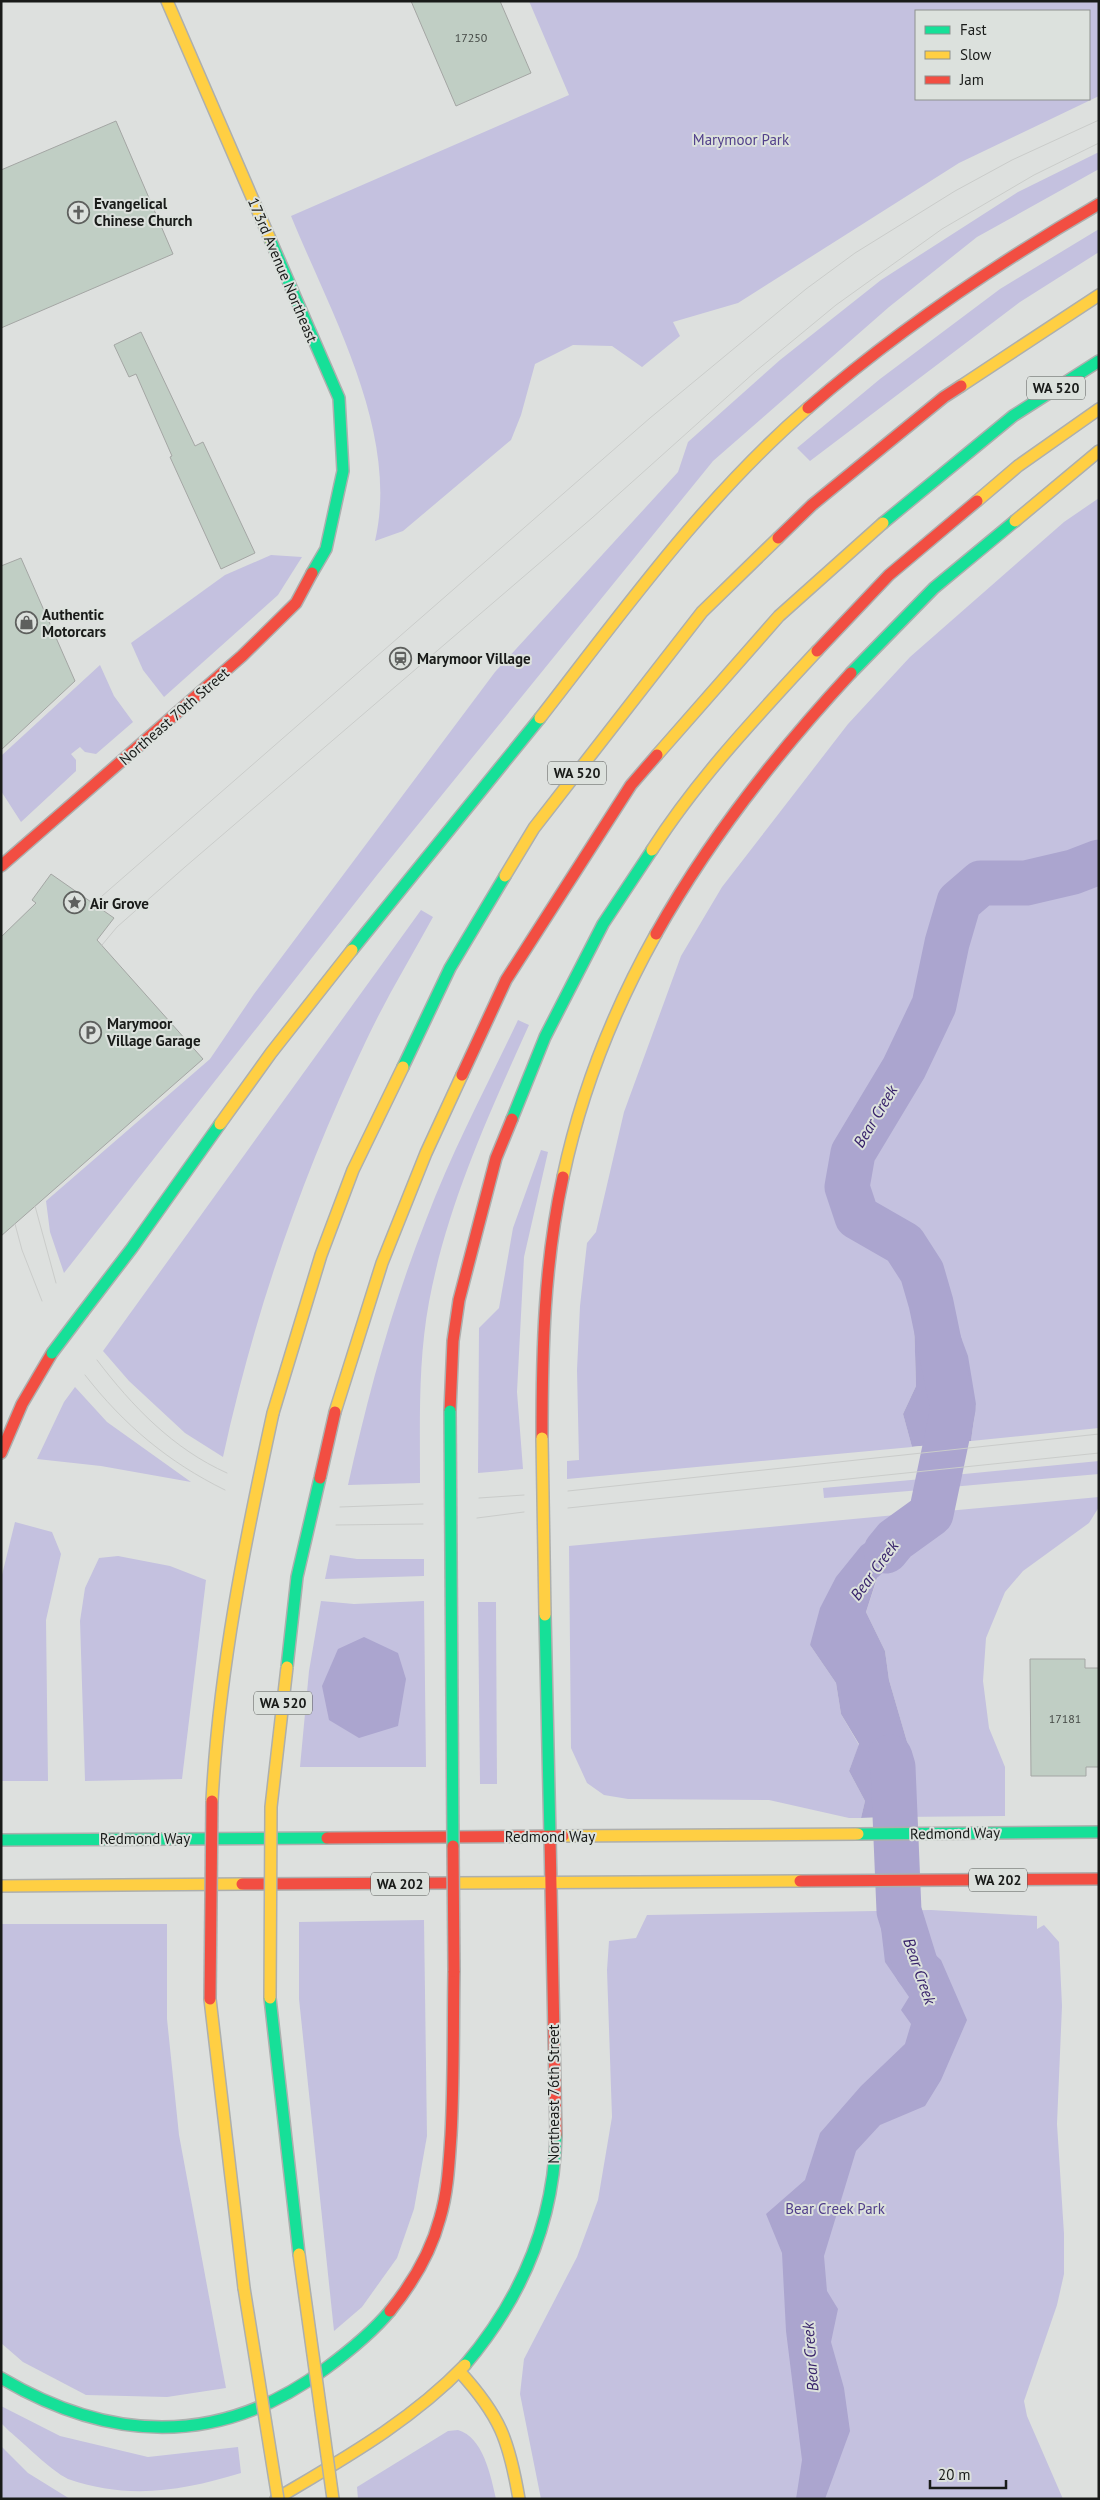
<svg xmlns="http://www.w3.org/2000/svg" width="1100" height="2500" font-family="'PT Sans',sans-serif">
  <rect width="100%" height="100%" fill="#dde0de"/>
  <!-- green -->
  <g fill="#c4c1df" fill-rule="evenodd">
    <path d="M529,1H1099V96L959,163L738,303L673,322L680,336L642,367L612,346L573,345L535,364L521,415L511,440L403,531L375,541C400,433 331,314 291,216L569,95ZM1089,11V99H916V11Z"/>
    <polygon points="1099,152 1099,169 977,237 889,307 713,461 377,875 64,1273 50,1232 46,1201 210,1059 254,994 495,672 678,472 688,442 780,360 881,280 1018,192"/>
    <polygon points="1099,229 1099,252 1020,302 810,461 797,448 880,379 1000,289"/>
    <polygon points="1099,498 1099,1428 971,1441 976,1404 913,1286 916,1386 903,1414 912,1447 567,1479 567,1461 579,1460 577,1370 580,1306 587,1243 596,1232 624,1112 681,956 722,887 848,724 910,657 1064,522"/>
    <polygon points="271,555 302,557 278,595 164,697 143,670 131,643 225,575"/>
    <polygon points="100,665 114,696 133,722 96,754 85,752 80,747 71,754 76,760 76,771 21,822 1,791 1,756"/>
    <path d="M421,910L433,917C410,959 385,1000 365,1043C302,1175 254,1314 223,1457L185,1433L129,1381L103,1351Z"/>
    <path d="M518,1020L529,1025C489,1114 447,1205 429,1302C418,1361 420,1422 420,1483L348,1485C368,1395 392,1306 426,1220C452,1151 487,1086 518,1020Z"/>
    <polygon points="541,1150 548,1152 524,1257 517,1392 523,1469 478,1473 479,1328 499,1308 513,1228"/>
    <polygon points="75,1387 107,1422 191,1482 101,1466 37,1459 64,1402"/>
    <polygon points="1099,1461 1099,1474 951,1487 954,1475"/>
    <polygon points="922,1479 921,1490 824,1498 823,1488"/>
    <polygon points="1099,1497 1099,1507 1089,1523 1023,1571 1005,1592 986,1638 983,1681 989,1728 1005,1767 1005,1816 898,1817 910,1752 889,1680 885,1651 866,1612 878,1576 947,1511"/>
    <polygon points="906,1514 891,1526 810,1645 836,1683 841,1714 859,1745 849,1771 865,1801 861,1818 849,1818 769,1800 628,1799 604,1795 587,1783 571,1748 569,1546"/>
    <polygon points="15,1522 52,1532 61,1554 46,1620 48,1781 1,1781 1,1579"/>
    <polygon points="330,1555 357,1559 424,1559 424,1576 325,1579"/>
    <polygon points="118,1556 170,1566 206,1580 182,1779 85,1781 80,1621 85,1588 99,1558"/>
    <polygon points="321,1601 354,1604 424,1601 426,1767 300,1767 309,1671"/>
    <polygon points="478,1602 496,1602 497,1784 480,1784"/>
    <polygon points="931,1910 1037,1916 1037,1929 1044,1925 1059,1942 1062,2006 1057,2124 1064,2234 1064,2274 1057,2305 1024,2401 1027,2416 1063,2499 541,2499 520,2394 524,2359 577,2257 598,2200 612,2117 607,1970 609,1941 636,1938 647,1915"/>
    <polygon points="424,1920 427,2136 414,2209 397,2258 362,2307 334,2331 299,1999 299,1922"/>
    <polygon points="1,1924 167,1924 167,2019 179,2135 226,2388 167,2397 86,2395 23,2362 1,2343"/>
    <path d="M1,2406L60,2436L148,2457L238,2447L241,2473C182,2491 128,2500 68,2479C50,2470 25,2444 9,2431L1,2423Z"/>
    <path d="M458,2430C483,2437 491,2476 496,2499H358L357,2487L448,2431Z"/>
    <polygon points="1,2446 28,2473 70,2499 1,2499"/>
  </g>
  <!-- water -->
  <g fill="#aba5cf">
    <polygon points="935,1267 968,1356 976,1404 971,1441 912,1447 903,1414 916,1386 913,1286"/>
    <polygon points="947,1511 877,1578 866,1612 885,1651 889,1680 910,1752 898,1817 861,1818 865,1801 849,1771 859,1744 841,1714 836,1683 810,1645 820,1608 836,1577 861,1546 906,1514"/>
    <polygon points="364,1637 398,1653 406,1679 398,1726 359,1738 329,1720 322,1686 338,1649"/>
    <polygon points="904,1910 917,1938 941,1960 967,2020 941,2080 925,2106 880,2125 856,2151 824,2256 827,2291 838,2309 831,2342 844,2388 850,2431 825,2499 796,2499 802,2460 786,2331 782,2253 766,2214 805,2180 820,2133 861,2086 905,2044 911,2024 901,2010 909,1997 885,1962 879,1911"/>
  </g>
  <!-- pier -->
  <g fill="#dde0de">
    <polygon points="971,1441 973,1441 971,1443 913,1449 910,1447"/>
    <polygon points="947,1508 950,1510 901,1515 905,1512"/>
    <polygon points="901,1817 898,1820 861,1820 859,1818"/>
  </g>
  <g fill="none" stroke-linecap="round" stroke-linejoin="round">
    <!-- river -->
    <g stroke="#aba5cf" stroke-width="45">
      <polyline points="886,1551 895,1540 931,1514 953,1409 931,1303 922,1272 904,1244 857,1217 847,1187 853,1153 904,1068 934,1005 947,943 959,902 981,883 1026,883 1073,872 1099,862"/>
      <polyline points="890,1757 893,1767 899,1911 917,1969"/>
    </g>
  </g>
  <!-- building -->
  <g fill="#c0cec4" stroke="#a4a6a4">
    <polygon points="411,1 500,1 531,73 456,106"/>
    <polygon points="116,121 173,254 1,328 1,170"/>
    <polygon points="141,332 195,446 203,442 255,553 221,569 170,457 172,456 136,374 129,377 114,345"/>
    <polygon points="21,558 75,681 1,750 1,566"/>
    <polygon points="51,874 114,918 97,940 203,1059 1,1236 1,937 36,903 32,900"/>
    <polygon points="1030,1659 1085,1659 1085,1668 1099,1668 1099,1767 1086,1767 1086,1776 1031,1776"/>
  </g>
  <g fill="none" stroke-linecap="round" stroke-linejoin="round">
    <defs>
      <g id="fast">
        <polyline points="270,239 339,398 343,471 326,549 312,573"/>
        <polyline points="883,523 1013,416 1099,361"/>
        <polyline points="851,673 934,588 1015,521"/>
        <polyline points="352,950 540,718"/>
        <polyline points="403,1067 450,968 505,876"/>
        <polyline points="512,1119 545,1037 603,924 652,850"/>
        <polyline points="83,1312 132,1248 220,1124"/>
        <polyline points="545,1615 550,1837"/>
        <polyline points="858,1834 1099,1832"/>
        <polyline points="1,1840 327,1838"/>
        <polyline points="270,1998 299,2254"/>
        <path d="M465,2365C521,2299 554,2222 556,2135"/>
        <path d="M1,2378C111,2443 220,2447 325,2369C348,2352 371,2334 390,2311"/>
      </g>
      <g id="slow">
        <polyline points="167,1 270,239"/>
        <polyline points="961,386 1099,295"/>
        <polyline points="977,501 1018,466 1099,409"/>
        <polyline points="1015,521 1099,451"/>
        <path d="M540,718C624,610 704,498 808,408"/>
        <polyline points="657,755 779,616 883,523"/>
        <path d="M652,850C698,778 759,714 817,651"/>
        <polyline points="505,876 534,828 702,612 778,538"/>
        <polyline points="220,1124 271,1053 352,950"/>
        <path d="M563,1177C581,1092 613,1011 656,934"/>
        <polyline points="335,1412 382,1263 426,1153 462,1075"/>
        <polyline points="273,1413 321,1255 353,1170 403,1067"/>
        <polyline points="563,1836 858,1834"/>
        <polyline points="450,1883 800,1881"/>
        <polyline points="1,1886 242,1884"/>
        <polyline points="210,1999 244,2288"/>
        <path d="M460,2372C500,2416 509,2440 519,2499"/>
        <path d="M276,2499C343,2459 410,2422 465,2365"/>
      </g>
      <g id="jam">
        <path d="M808,408C898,330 996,264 1099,204"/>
        <polyline points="778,538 812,505 944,397 961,386"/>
        <polyline points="817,651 889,575 977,501"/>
        <polyline points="1,866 242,656 296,603 312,573"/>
        <path d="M656,934C709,839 777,753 851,673"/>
        <polyline points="462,1075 506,980 631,785 657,755"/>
        <polyline points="450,1411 453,1341 459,1300 496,1158 512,1119"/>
        <path d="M542,1438C542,1350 544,1264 563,1177"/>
        <polyline points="1,1453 22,1404 52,1353"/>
        <polyline points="550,1837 556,2135"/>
        <polyline points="327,1838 563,1836"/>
        <polyline points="800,1881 1099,1879"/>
        <polyline points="242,1884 450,1883"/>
        <path d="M390,2311C412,2284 431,2252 440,2218C448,2191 449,2163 451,2135C454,2080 453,2026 454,1971"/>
      </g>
    </defs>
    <!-- fast casing -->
    <use href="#fast" stroke="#adafae" stroke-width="14"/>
    <!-- slow casing -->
    <use href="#slow" stroke="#adafae" stroke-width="14"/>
    <!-- jam casing -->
    <use href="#jam" stroke="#adafae" stroke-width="14"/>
    <!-- fast -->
    <use href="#fast" stroke="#16e098" stroke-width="11"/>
    <!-- slow -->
    <use href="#slow" stroke="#ffcf43" stroke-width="11"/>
    <!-- jam -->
    <use href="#jam" stroke="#f24e42" stroke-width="11"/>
    <!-- tram -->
    <g stroke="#caccca" stroke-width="1">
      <polyline points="94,903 650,418 806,289 855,253 955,191 1012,160 1099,120"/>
      <polyline points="102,945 117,927 185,867 592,518 756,371 836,305 942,229 1034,175 1099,143"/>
      <polyline points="35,1206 56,1283"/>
      <polyline points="15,1224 22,1250 42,1301"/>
      <path d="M97,1360C132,1406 173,1449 227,1473"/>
      <path d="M85,1375C124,1425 168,1462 225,1490"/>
      <polyline points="568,1491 1099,1434"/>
      <polyline points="479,1498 524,1495"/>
      <polyline points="340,1507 423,1504"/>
      <polyline points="568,1508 1099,1453"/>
      <polyline points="477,1518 524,1512"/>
      <polyline points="336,1525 423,1524"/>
    </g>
    <defs>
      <g id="fast-bridge">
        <polyline points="52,1353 83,1312"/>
        <polyline points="450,1411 453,1846"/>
        <polyline points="287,1667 297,1577 320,1478"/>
      </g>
      <g id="slow-bridge">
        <polyline points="542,1438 545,1615"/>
        <path d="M212,1801C219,1669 245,1541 273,1413"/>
        <polyline points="270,1998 271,1807 287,1667"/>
        <polyline points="299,2254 333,2499"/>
        <polyline points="244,2288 278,2499"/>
      </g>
      <g id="jam-bridge">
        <polyline points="320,1478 335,1412"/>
        <polyline points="453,1846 454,1971"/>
        <polyline points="210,1999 212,1801"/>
      </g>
    </defs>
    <!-- fast-bridge casing -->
    <use href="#fast-bridge" stroke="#adafae" stroke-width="14" stroke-linecap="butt"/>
    <!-- slow-bridge casing -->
    <use href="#slow-bridge" stroke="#adafae" stroke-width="14" stroke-linecap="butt"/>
    <!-- jam-bridge casing -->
    <use href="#jam-bridge" stroke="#adafae" stroke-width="14" stroke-linecap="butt"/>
    <!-- fast-bridge -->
    <use href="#fast-bridge" stroke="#16e098" stroke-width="11"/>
    <!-- slow-bridge -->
    <use href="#slow-bridge" stroke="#ffcf43" stroke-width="11"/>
    <!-- jam-bridge -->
    <use href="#jam-bridge" stroke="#f24e42" stroke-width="11"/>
  </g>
  <!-- icons -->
  <defs>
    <symbol id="church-ring" viewBox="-11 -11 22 22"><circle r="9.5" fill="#dce1dd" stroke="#5e605e" stroke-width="1.5"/><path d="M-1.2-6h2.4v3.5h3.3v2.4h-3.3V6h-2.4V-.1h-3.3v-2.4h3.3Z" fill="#5e605e"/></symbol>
    <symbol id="shop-ring" viewBox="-11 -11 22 22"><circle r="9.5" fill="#dce1dd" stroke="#5e605e" stroke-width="1.5"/><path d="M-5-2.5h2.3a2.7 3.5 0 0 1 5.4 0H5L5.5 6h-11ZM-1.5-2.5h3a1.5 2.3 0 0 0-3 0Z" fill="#5e605e"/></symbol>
    <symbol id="station-ring" viewBox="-11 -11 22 22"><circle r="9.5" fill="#dce1dd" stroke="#5e605e" stroke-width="1.5"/><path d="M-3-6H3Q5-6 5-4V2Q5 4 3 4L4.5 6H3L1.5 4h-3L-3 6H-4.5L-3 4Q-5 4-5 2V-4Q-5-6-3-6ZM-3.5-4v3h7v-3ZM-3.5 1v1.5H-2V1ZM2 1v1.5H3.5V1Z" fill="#5e605e"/></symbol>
    <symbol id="sight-ring" viewBox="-11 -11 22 22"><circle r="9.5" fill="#dce1dd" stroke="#5e605e" stroke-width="1.5"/><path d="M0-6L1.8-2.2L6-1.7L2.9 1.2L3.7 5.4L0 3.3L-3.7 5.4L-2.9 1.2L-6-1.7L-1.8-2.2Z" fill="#5e605e"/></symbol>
    <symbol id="parking-ring" viewBox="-11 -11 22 22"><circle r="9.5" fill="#dce1dd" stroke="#5e605e" stroke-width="1.5"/><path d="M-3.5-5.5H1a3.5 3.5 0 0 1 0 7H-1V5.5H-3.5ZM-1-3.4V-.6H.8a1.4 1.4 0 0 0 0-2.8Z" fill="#5e605e"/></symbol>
  </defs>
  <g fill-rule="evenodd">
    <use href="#church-ring" x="66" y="200" width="25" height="25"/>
    <use href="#shop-ring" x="14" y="610" width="25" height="25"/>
    <use href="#station-ring" x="388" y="646" width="25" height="25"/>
    <use href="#sight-ring" x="62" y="890" width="25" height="25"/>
    <use href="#parking-ring" x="78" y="1020" width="25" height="25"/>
  </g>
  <g text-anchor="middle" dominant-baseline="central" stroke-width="4" stroke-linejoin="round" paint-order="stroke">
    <!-- number labels -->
    <g font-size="12" fill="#434844">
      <text x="471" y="37">17250</text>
      <text x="1065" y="1718">17181</text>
    </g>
    <!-- shield labels -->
    <g fill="#dce1dd" stroke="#545654" stroke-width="1">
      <rect x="1027" y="376.5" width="58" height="23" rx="4"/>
      <rect x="548" y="761.5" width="58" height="23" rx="4"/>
      <rect x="254" y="1691.5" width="58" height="23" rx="4"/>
      <rect x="969" y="1868.5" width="58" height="23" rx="4"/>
      <rect x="371" y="1872.5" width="58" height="23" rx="4"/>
    </g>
    <g font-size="14" font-weight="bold" fill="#191b19">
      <text x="1056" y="388">WA 520</text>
      <text x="577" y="773">WA 520</text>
      <text x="283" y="1703">WA 520</text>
      <text x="998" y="1880">WA 202</text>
      <text x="400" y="1884">WA 202</text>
    </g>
    <!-- park labels -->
    <g font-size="15" fill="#513f8a" stroke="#dce1dd">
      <text x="741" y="139">Marymoor Park</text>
      <text x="835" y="2208">Bear Creek Park</text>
    </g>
    <!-- poi labels -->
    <g font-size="15" font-weight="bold" fill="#191b19" stroke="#dce1dd" text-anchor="start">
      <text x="94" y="203">Evangelical<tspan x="94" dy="17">Chinese Church</tspan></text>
      <text x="42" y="614">Authentic<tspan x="42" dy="17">Motorcars</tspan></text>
      <text x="417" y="658">Marymoor Village</text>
      <text x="90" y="903">Air Grove</text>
      <text x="107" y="1023">Marymoor<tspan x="107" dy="17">Village Garage</tspan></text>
    </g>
    <!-- street labels -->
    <g font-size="15" fill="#191b19" stroke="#dce1dd">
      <text transform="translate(283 270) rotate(67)">173rd Avenue Northeast</text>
      <text transform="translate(174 716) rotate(-41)">Northeast 70th Street</text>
      <text transform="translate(955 1833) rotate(-1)">Redmond Way</text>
      <text x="550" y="1836">Redmond Way</text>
      <text x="145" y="1838">Redmond Way</text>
      <text transform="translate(553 2094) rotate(-90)">Northeast 76th Street</text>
    </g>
    <!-- water labels -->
    <g font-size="16" font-style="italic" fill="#37226a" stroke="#dce1dd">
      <text transform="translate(875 1116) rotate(-59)">Bear Creek</text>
      <text transform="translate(874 1570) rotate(-54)">Bear Creek</text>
      <text transform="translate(920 1971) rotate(71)">Bear Creek</text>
      <text transform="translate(810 2357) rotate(-94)">Bear Creek</text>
    </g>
  </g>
  <!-- border -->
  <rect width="1100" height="2500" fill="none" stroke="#191b19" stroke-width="5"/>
  <!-- legend -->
  <rect x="915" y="10" width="175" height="90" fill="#dce1dd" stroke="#8e928f"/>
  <rect x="925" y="26" width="25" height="8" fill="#16e098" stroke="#8e928f"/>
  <text x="960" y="35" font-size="15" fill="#191b19">Fast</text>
  <rect x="925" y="51" width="25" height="8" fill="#ffcf43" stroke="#8e928f"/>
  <text x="960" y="60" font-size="15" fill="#191b19">Slow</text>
  <rect x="925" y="76" width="25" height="8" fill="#f24e42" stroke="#8e928f"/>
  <text x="960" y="85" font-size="15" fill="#191b19">Jam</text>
  <!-- scale -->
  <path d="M930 2480v8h76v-8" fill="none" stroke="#191b19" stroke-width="2.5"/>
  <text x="938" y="2480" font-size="15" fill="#191b19" stroke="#dce1dd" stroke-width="4" paint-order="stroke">20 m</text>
</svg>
